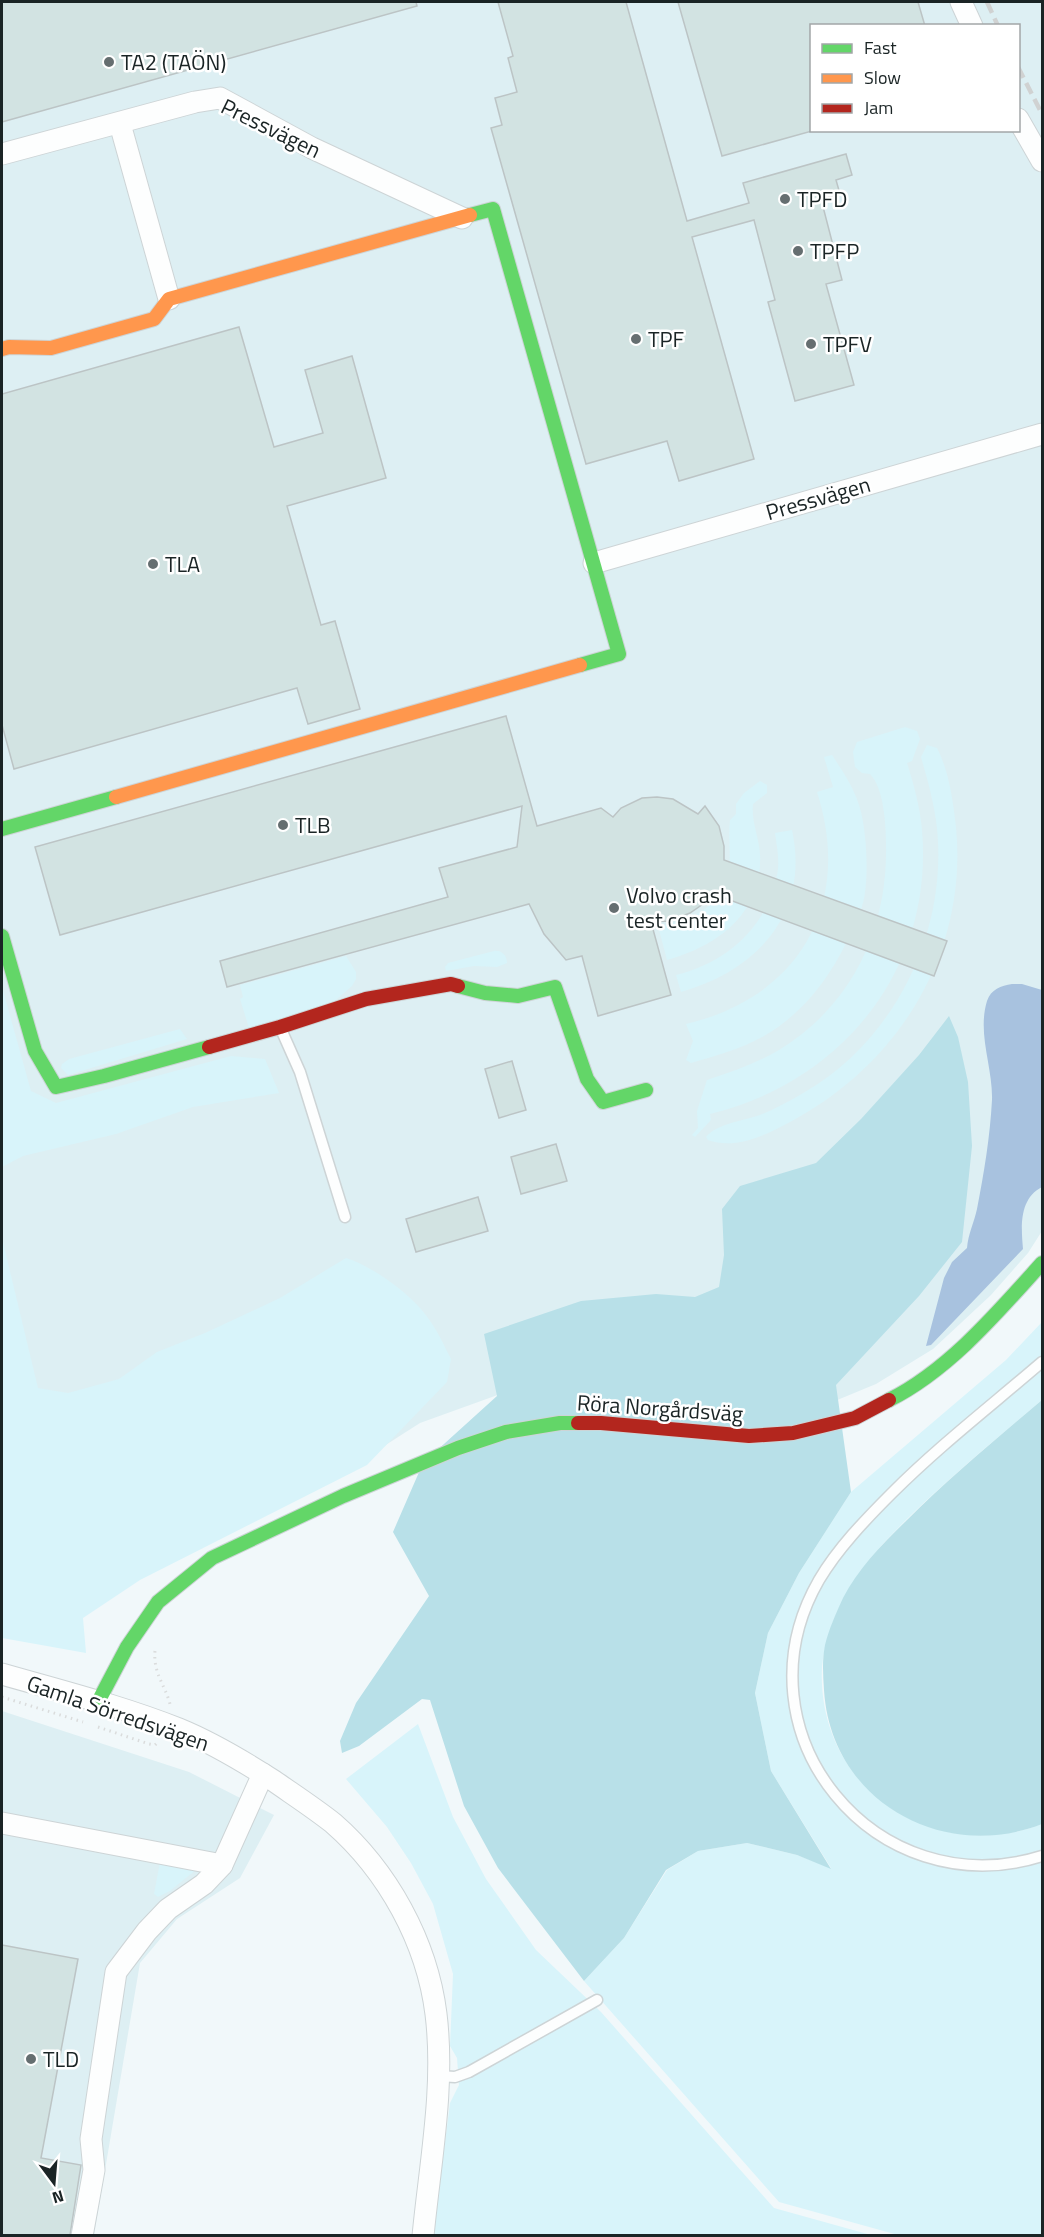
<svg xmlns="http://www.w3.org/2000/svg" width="1044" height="2237" font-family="'Titillium Web',sans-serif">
  <rect width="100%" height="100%" fill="#f1f8fa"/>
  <!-- built -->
  <g fill="#ddeff3" fill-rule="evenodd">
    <path d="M2,2H1042V1231L1028,1253L991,1295L933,1349L876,1384L830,1403L514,1389L420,1423L370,1455L2,1629ZM812,26H1018V130H812Z"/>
    <polygon points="2,1711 189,1772 274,1815 240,1878 177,1919 140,1963 94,2235 2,2236"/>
  </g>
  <!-- green -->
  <g fill="#d8f4fa">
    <path d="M905,727L917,731L920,739L912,761L907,763C914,785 920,807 922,830C934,969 842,1082 710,1114L711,1120L695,1137L692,1135L698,1128L697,1111L707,1080C732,1072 757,1063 779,1050C853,1005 888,928 886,844C886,825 884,788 870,774L862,773L855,767L853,752L857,742Z"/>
    <path d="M927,745L937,748C949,771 953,801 956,827C968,953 899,1064 790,1122C766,1135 735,1150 708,1140L706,1137C718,1123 743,1121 760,1115C775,1109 790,1101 805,1092C891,1042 943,941 938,842C937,813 929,785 921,757Z"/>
    <path d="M832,755C844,773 856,791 861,812C867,837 869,879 863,903C861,911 857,918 854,925C836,970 806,1012 764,1036C741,1049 715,1056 691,1063L686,1060L693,1041L686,1024C800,997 853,904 817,792L833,787L824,757Z"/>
    <path d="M760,781L767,785V793L753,804C751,821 759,837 760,854C763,913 718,946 667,960L658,926C693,922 723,905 729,868C731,852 728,836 730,820L736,814V804L744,793Z"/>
    <path d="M792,830C810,913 758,970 681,992L676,975C726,963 767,927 777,875C780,862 777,847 775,833Z"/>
    <path d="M494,951C501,950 507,955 507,963L497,967L474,966L446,971L445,967L448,963Z"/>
    <polygon points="346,956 356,972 356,979 352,986 330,1005 249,1028 240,999 243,997 240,985"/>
    <polygon points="2,987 31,1091 56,1103 231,1056 265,1059 279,1093 193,1107 116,1134 23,1156 2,1167"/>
    <polygon points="180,1029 187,1039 68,1075 61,1068 62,1064 69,1059"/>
    <path d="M2,1238L38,1388L68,1393L119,1379L157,1352L205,1333L280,1298L346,1258C374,1267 411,1294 428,1318C437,1330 444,1345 451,1359L447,1382L367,1465L140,1580L83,1618L86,1653L2,1638Z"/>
    <path d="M1042,1322V1400C996,1439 949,1478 906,1520C883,1543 858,1569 844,1598C833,1618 824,1644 822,1667C816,1787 932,1866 1042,1824V2235H898L779,2202L584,1981L624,1938L667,1870L698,1851L747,1843L797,1855L831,1868L771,1771L755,1693L768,1633L799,1573L851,1492L1006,1360Z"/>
    <polygon points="418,1724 453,1817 486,1879 536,1950 601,2012 774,2208 871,2235 433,2235 450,2103 459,2085 457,2058 450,2046 453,1974 433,1904 411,1863 387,1827 346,1779"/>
    <polygon points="160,1862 197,1869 170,1891 158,1897 154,1894"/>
  </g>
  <!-- forest -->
  <g fill="#b8e0e8">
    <polygon points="949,1016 958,1037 968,1082 972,1146 962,1242 919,1296 836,1385 851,1492 799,1573 768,1633 755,1693 771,1771 831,1869 797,1855 747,1843 698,1851 666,1870 624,1938 584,1981 498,1868 464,1806 430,1700 422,1699 359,1746 342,1753 340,1741 356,1703 429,1596 393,1532 423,1463 497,1396 484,1334 581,1301 656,1294 695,1297 719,1287 724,1255 722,1209 740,1186 816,1163 861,1119 919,1055"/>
    <path d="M1042,1400V1824C942,1863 831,1801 824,1690C823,1675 822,1660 825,1645C829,1629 836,1613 843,1598C858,1569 883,1543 906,1521C949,1478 996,1439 1042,1400Z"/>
  </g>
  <!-- water -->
  <path fill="#a8c2df" d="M1012,984H1022L1042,990V1187C1019,1199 1021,1226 1023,1249L931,1345L926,1346L944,1278L952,1262L967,1248C968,1234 974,1223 977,1209C984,1173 990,1137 992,1100C993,1067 977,1034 987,1001C991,989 1001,986 1012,984Z"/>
  <!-- building -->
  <g fill="#d2e3e2" stroke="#bcc4c5" stroke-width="1.5">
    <polygon points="2,2 416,2 417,6 2,122"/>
    <polygon points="498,2 626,2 687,221 749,203 743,183 846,154 852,175 836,180 840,194 821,199 842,280 826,284 854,385 795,401 768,302 775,300 754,220 692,237 754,459 679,481 667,441 586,464 491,128 502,125 495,98 517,92 508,58 513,56"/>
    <polygon points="678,2 918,2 925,26 812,26 812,131 722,156"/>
    <polygon points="239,327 274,447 323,433 305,370 352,356 386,478 287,506 321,625 335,621 360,709 308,724 297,688 14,769 2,725 2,394"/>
    <polygon points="506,716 537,826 601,808 613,817 621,808 642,798 657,797 673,799 698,814 705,806 719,826 724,846 724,860 947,941 934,976 711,893 703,904 690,913 670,921 651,922 671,995 598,1016 582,956 566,960 544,934 529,904 227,987 220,961 448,897 439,868 517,847 522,806 60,935 35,847"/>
    <polygon points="512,1061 526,1110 499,1118 485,1069"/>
    <polygon points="556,1144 567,1181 521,1194 511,1157"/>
    <polygon points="478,1197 488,1231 416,1252 406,1219"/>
    <polygon points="2,1945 78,1959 41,2158 81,2165 70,2235 2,2235"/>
  </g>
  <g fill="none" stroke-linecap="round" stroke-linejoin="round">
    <defs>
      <g id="lane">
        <polyline points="280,1027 300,1072 345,1217"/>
        <path d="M1042,1362C992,1405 939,1446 892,1493C865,1520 838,1548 819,1580C731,1733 876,1908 1042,1856"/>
        <polyline points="439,2076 455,2077 469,2072 597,2000"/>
      </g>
      <g id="street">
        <polyline points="961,2 972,26"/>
        <polyline points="1018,119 1042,161"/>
        <polyline points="120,124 169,299"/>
        <polyline points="2,154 195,102 220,98 312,148 462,218"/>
        <polyline points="594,563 1042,434"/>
        <path d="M2,1674C61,1691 121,1706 179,1729C213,1743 243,1761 274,1781C294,1795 314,1808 333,1823C388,1871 427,1942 436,2014C445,2087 430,2163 423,2236"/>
        <polyline points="2,1823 222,1865 263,1774"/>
        <polyline points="82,2236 94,2170 91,2139 116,1972 147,1931 168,1909 204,1884 222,1865"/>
      </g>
      <g id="fast">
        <polyline points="470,215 493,209 619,654 580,665"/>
        <polyline points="2,829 116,797"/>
        <polyline points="2,936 35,1051 56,1087 104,1076 209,1047"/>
        <polyline points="458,986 485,993 518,996 555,987 587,1079 603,1102 646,1090"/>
        <path d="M889,1400C949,1370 998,1312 1042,1263"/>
        <polyline points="98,1702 127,1647 158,1602 212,1558 343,1496 458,1448 506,1432 560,1423 578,1423"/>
      </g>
      <g id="slow">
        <polyline points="2,349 9,347 51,348 154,319 169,299 470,215"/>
        <polyline points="116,797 580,665"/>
      </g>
      <g id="jam">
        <polyline points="209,1047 280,1027 366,999 451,984 458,986"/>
        <polyline points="578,1423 601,1423 749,1436 793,1433 855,1418 889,1400"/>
      </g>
    </defs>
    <!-- lane casing -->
    <use href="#lane" stroke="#cdd4d6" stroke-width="13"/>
    <!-- street casing -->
    <use href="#street" stroke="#cdd4d6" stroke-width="23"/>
    <!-- fast casing -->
    <use href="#fast" stroke="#cdd4d6" stroke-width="16"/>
    <!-- slow casing -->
    <use href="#slow" stroke="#cdd4d6" stroke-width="16"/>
    <!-- jam casing -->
    <use href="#jam" stroke="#cdd4d6" stroke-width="16"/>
    <!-- path -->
    <g stroke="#dadcdc" stroke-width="3" stroke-dasharray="1.5 4.5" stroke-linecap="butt">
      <path d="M155,1651C153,1673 165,1685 170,1704"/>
      <polyline points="2,1697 83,1722"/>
      <polyline points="98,1727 149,1744 155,1745 159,1741"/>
    </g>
    <!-- lane -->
    <use href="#lane" stroke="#fdfefe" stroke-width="10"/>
    <!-- street -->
    <use href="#street" stroke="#fdfefe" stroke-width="21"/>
    <!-- fast -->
    <use href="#fast" stroke="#63d668" stroke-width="14"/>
    <!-- slow -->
    <use href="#slow" stroke="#ff974d" stroke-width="14"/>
    <!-- jam -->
    <use href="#jam" stroke="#b3261e" stroke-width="14"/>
    <!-- rail -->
    <g stroke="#d0d2d2" stroke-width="4.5" stroke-dasharray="12 6" stroke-linecap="butt">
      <polyline points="987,2 998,26"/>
      <polyline points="1018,67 1042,114"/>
    </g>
  </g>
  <!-- markers -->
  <g fill="#656e70" stroke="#fff" stroke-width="2">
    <circle cx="109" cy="62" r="6"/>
    <circle cx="785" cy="199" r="6"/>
    <circle cx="798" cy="251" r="6"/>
    <circle cx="636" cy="339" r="6"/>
    <circle cx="811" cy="344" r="6"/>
    <circle cx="153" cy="564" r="6"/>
    <circle cx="283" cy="825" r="6"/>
    <circle cx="614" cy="908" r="6"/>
    <circle cx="31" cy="2059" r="6"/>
  </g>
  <g text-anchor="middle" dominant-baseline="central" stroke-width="5" stroke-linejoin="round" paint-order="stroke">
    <!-- poi labels -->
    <g font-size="22" fill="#1a2425" stroke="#fff" text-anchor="start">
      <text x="121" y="62">TA2 (TAÖN)</text>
      <text x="797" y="199">TPFD</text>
      <text x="810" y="251">TPFP</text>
      <text x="648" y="339">TPF</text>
      <text x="823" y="344">TPFV</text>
      <text x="165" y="564">TLA</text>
      <text x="295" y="825">TLB</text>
      <text x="626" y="895">Volvo crash<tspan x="626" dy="25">test center</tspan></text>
      <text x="43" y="2059">TLD</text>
    </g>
    <!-- street labels -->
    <g font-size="22" fill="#1a2425" stroke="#fff">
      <text transform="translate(271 128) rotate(26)">Pressvägen</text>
      <text transform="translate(818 498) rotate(-16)">Pressvägen</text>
      <text transform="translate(660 1408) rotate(4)">Röra Norgårdsväg</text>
      <text transform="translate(118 1713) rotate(19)">Gamla Sörredsvägen</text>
    </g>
  </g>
  <!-- border -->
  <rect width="1044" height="2237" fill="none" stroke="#1a2425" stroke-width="6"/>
  <!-- legend -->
  <rect x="810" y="24" width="210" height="108" fill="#ffffff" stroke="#a3a7a8" stroke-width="1.5"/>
  <rect x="822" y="44" width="30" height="9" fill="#63d668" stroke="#a3a7a8" stroke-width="1.5"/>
  <text x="864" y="54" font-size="18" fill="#1a2425">Fast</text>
  <rect x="822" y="74" width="30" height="9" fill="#ff974d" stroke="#a3a7a8" stroke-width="1.5"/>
  <text x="864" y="84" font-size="18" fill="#1a2425">Slow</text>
  <rect x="822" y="104" width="30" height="9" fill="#b3261e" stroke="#a3a7a8" stroke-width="1.5"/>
  <text x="864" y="114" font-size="18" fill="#1a2425">Jam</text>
  <!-- north arrow -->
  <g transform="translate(54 2183) rotate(164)" stroke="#ffffff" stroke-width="4.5" paint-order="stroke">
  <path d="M0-4.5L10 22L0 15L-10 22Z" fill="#1a2425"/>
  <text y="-9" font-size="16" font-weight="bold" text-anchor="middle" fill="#1a2425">N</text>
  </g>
</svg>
